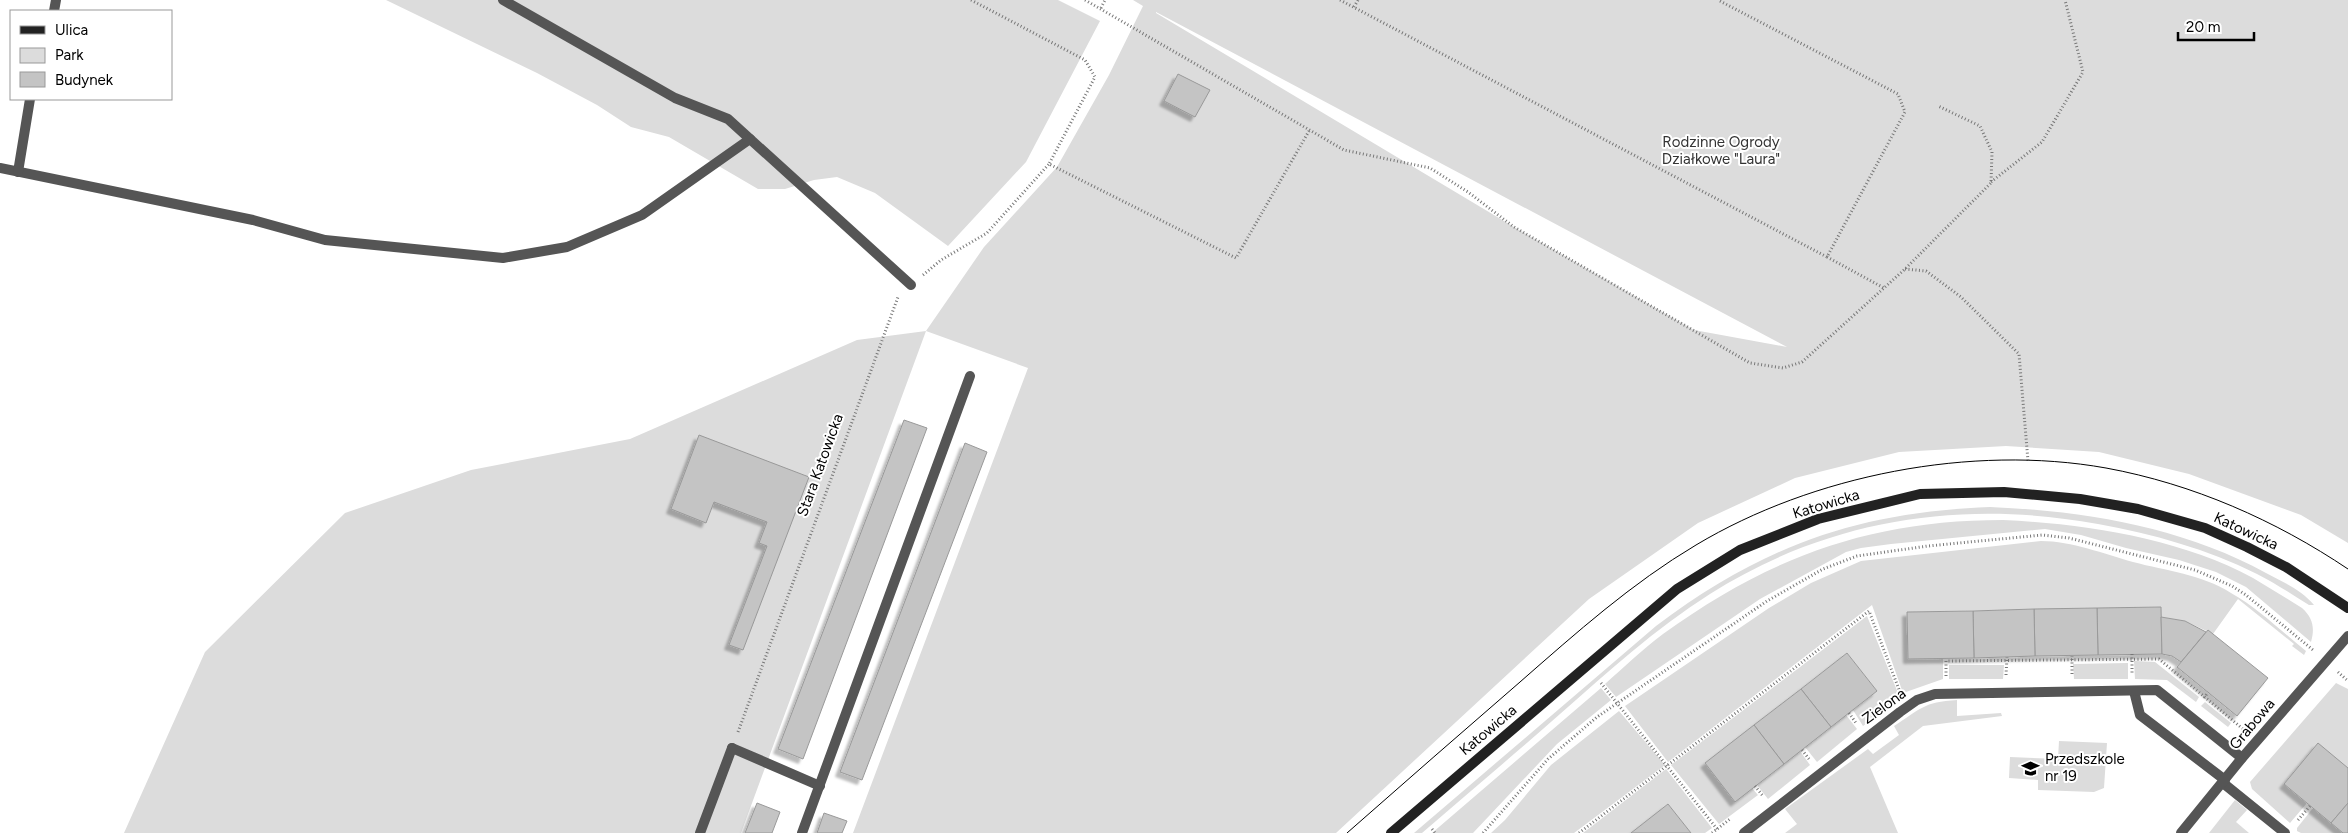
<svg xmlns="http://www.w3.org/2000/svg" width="2348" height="833" font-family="Figtree,sans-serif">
  <defs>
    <filter id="shadow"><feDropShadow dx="-4.5" dy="4.5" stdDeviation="1" flood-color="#0004"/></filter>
  </defs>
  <rect width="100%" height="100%" fill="#fff"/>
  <!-- green -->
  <g fill="#dcdcdc" fill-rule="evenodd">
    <polygon points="386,0 1058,0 1100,21 1026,162 948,246 875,193 837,177 814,180 785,189 758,189 669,137 631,127 597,105 537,73"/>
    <path d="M1133,0H2348V543L2301,515L2189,474L2099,452L2006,446L1899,452L1795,478L1698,523L1589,599L1336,833H853L1028,368L926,331L741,833H124L205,652L345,513L471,470L630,439L857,340L926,331L984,247L1057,167L1109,75L1143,6ZM1156,13V12L1787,347L1694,330L1514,227Z"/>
    <path d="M1990,507C2085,511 2182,527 2266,573C2283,582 2302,590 2314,605H2309C2291,594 2275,583 2257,574C2207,549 2153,534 2098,524C1962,499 1828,519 1710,594C1656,628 1608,672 1560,714C1515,754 1468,793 1422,833H1414L1656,626C1762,546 1858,512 1990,507Z"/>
    <path d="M2003,520C2085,524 2179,538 2253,578C2270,588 2286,598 2302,608C2313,618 2315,628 2311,642L2246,587L2216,572L2179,560L2126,548L2081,535L2045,529L1891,544L1861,548L1846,552L1760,599L1616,697L1605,684C1624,667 1643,649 1663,634C1769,557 1871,520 2003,520Z"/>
    <path d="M2041,541C2072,541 2104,554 2133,562C2167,571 2201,574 2231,593C2258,608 2282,632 2306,651L2304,655L2292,646L2294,644L2238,599L2213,634L2185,621L2161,617V607L1908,612L1943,658V679L1903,693L1872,605L1668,762L1625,706L1769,608L1811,583L1861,561Z"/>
    <polygon points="1867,616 1900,698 1863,726 1853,710 1877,691 1847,653 1705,763 1735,801 1752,788 1758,795 1719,824 1671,765"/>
    <polygon points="2134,661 2155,662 2199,697 2196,702 2167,680 2135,679"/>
    <polygon points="2128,663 2128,679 2074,679 2073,664"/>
    <polygon points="1949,665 2004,665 2003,679 1949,679"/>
    <polygon points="2336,683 2348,689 2348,768 2284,784 2307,803 2290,823 2252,789 2250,782"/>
    <polygon points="1601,688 1611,700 1557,744 1473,833 1432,833"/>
    <path d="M1957,700V716L2001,713L2002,716L1923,726L1870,767L1898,833H1785L1797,824L1785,809L1868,749L1873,754L1899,735L1894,726C1921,709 1923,702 1957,700Z"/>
    <polygon points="2205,702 2231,723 2228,727 2201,706"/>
    <polygon points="1619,711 1665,765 1574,833 1491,833 1505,820 1551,765"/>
    <polygon points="1846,715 1857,729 1817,762 1805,747"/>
    <polygon points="2059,741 2107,743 2104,788 2094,792 2038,790 2038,780 2009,778 2010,757 2058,759"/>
    <polygon points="1800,751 1810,765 1768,799 1757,785"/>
    <polygon points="1666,769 1712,828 1705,833 1691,833 1668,804 1631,833 1583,833"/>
    <polygon points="2235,800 2247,810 2236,822 2249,833 2209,833"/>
    <polygon points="2313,808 2343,833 2301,833 2297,831 2297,828"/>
  </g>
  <!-- building -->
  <g fill="#c4c4c4" stroke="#999" filter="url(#shadow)">
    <polygon points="1178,74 1210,90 1195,117 1164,101"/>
    <polygon points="904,420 927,428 803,759 778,749"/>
    <polygon points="699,435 809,477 743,650 729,645 767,546 759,543 767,522 714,502 706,523 671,509"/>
    <polygon points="965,443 987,452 862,780 840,772"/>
    <polygon points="2161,607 2162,654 2098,655 2097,608"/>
    <polygon points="2097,608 2098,655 2035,656 2034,609"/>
    <polygon points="2034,609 2035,656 1974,658 1973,611"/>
    <polygon points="1973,611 1974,658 1908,659 1907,612"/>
    <polygon points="2161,617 2185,621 2206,632 2181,662 2172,656 2162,654"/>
    <polygon points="2208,630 2268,678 2237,716 2177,667"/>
    <polygon points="1847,653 1877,691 1831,727 1801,689"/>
    <polygon points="1801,689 1831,727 1784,764 1754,725"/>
    <polygon points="1754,725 1784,764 1735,802 1705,763"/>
    <polygon points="2318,743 2348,768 2348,803 2331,823 2284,784"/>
    <polygon points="757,803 780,812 772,833 745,833"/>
    <polygon points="2348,803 2348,833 2343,833 2331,823"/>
    <polygon points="1668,804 1691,833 1631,833"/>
    <polygon points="824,813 847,821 842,833 817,833"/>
  </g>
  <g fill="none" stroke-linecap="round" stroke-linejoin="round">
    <!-- path -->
    <g stroke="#777" stroke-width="3" stroke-dasharray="1 2.5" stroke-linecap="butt">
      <polyline points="971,0 1085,60 1095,77 1049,164 1236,258 1309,131"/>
      <polyline points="1085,0 1344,150 1430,168 1468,192 1514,227 1750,363 1783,368 1802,362 1905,269 1991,183 1992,152 1980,126 1938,106"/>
      <polyline points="1340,0 1827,257 1905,112 1898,94 1718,0"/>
      <polyline points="1354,7 1358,0"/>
      <polyline points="1101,8 1105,0"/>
      <polyline points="1991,182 2042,142 2083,72 2065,0"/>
      <polyline points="1827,257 1884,288"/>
      <polyline points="1905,269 1926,271 1961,297 2019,354 2028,461"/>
      <polyline points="923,275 941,260 987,233 1049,164"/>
      <polyline points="2132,654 2132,673"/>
      <polyline points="2338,672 2348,681"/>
      <polyline points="2072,674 2072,656"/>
      <polyline points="2006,675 2007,657"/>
      <polyline points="1946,676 1946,661 2159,659 2243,729"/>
      <polyline points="1601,683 1717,829"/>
      <polyline points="2204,698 2208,692"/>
      <polyline points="1849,713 1856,723"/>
      <polyline points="738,732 898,297"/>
      <polyline points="1802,750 1809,759"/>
      <polyline points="1755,786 1763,796"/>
      <polyline points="2298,820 2310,806"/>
      <polyline points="1432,829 1435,833"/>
      <polyline points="1483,833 1548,759 1597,717 1767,601 1823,569 1857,556 1928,546 2042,535 2069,538 2195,570 2232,586 2246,595 2313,650"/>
      <polyline points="1579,833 1869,611 1900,692"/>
      <polyline points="1712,833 1730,819"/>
    </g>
    <!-- lane -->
    <g stroke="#555" stroke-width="10">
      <polyline points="503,0 675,98 728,119 911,285"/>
      <polyline points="54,11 56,0"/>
      <polyline points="0,168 253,220 325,240 503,258 567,247 642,215 750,139"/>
      <polyline points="18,172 30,99"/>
      <polyline points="732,748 820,786"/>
      <polyline points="802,833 970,376"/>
    </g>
    <!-- street -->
    <g stroke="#555" stroke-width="10">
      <polyline points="2134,691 2140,715 2225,780"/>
      <polyline points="2223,783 2285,833"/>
      <polyline points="700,833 732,748"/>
      <polyline points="1744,833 1900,712 1917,700 1935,694 2157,690 2242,758"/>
      <polyline points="2181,833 2242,758 2348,636"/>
    </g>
    <!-- secondary -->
    <polyline stroke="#222" stroke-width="10" points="1391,833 1677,589 1740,550 1818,519 1920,494 2004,492 2080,499 2138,509 2205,528 2247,547 2286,567 2348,608"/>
    <!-- tram -->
    <path stroke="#000" stroke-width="1" d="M1347,833C1404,783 1462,732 1520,682C1576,633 1632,583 1696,545C1813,475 1972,444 2106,468C2193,484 2275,520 2348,569"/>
  </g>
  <!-- icons -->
  <defs>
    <symbol id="school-bare" viewBox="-9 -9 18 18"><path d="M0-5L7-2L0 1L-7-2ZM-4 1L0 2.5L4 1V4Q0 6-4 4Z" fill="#000" stroke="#fff" stroke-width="2.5" paint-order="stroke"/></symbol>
  </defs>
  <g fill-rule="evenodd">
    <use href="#school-bare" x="2018" y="756" width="25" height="25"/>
  </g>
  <g text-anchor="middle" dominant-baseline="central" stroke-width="4" stroke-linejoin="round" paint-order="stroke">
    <!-- park labels -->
    <g font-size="15" fill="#333" stroke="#fff">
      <text x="1721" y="142">Rodzinne Ogrody<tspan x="1721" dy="17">Działkowe "Laura"</tspan></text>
    </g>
    <!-- street labels -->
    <g font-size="15" fill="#000" stroke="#fff">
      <text transform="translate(820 465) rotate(-70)">Stara Katowicka</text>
      <text transform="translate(1826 504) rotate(-17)">Katowicka</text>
      <text transform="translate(2246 531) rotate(25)">Katowicka</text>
      <text transform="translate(1884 706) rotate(-36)">Zielona</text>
      <text transform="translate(2252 724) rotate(-50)">Grabowa</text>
      <text transform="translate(1488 730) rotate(-40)">Katowicka</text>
    </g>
    <!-- poi labels -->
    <g font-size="15" fill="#000" stroke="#fff" text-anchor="start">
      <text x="2045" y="759">Przedszkole<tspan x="2045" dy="17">nr 19</tspan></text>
    </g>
  </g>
  <!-- legend -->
  <rect x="10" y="10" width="162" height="90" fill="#ffffff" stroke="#999999"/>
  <rect x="20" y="26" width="25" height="8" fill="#222222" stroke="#999999"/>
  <text x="55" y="35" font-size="15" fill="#000000">Ulica</text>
  <rect x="20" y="48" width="25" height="15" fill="#dcdcdc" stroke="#999999"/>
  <text x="55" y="60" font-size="15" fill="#000000">Park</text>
  <rect x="20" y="72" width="25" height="15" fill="#c4c4c4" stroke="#999999"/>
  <text x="55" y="85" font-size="15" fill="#000000">Budynek</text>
  <!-- scale -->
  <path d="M2178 32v8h76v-8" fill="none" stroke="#000000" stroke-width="2.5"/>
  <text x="2186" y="32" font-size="15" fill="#000000" stroke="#ffffff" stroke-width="4" paint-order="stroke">20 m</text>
</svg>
